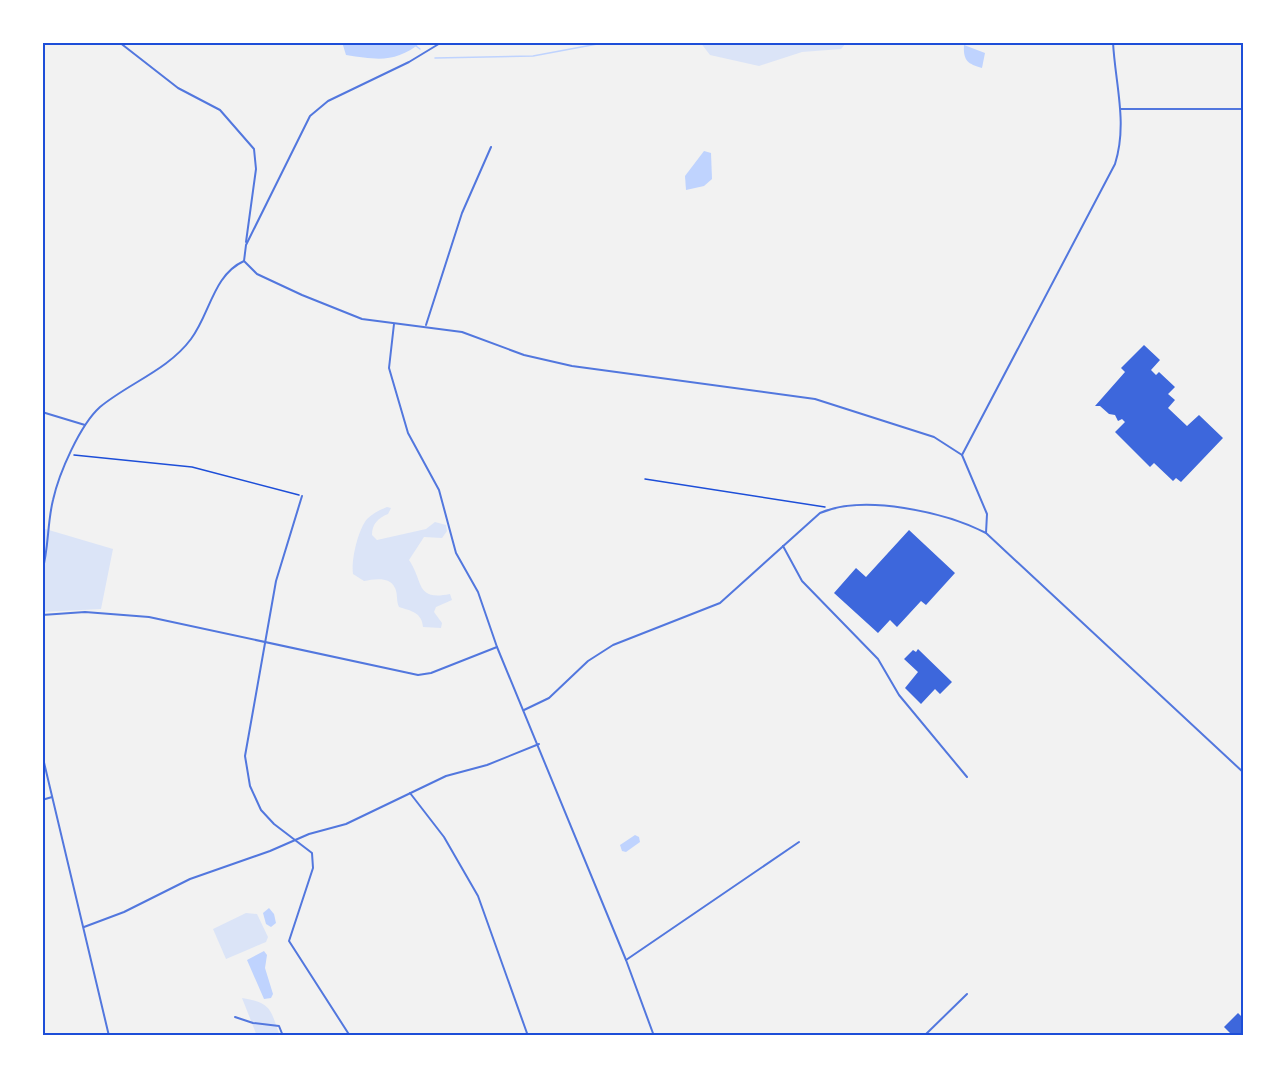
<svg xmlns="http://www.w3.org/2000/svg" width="1286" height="1078" font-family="'Roboto Condensed',sans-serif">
  <rect width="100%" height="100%" fill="#f2f2f2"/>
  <!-- green -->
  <g fill="#dbe4f7">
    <polygon points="700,42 847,42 841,49 802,52 759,66 710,55"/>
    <path d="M387,507L391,508L388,514C378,518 372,524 372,535L377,540L426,529L435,522L446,525L447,531L442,538L424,537L409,560C424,582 415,601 450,594L452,600L436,607L434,612L442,623L441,628L423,627C422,613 412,611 399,607C396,601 398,594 395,588C390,576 374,579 364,581L353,574C351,560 358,530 367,519C373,513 380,510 387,507Z"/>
    <polygon points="42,528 113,549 101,609 42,612"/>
    <polygon points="246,913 257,914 268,937 266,942 226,959 213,929"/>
    <path d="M242,998C272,1003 270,1009 280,1036H257Z"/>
  </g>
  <!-- water -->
  <g fill="#bfd3fe">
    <path d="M342,42H422C395,63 379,60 346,55Z"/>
    <path d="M964,45L985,53L982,68C968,64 963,61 964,45Z"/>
    <polygon points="704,151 711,153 712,179 704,186 686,190 685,176"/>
    <polygon points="635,835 639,837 640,842 626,852 622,851 620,845"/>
    <polygon points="269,908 274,914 276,923 271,927 266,924 263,913"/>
    <polygon points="264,951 267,955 265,968 273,994 271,998 264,999 247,960"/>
  </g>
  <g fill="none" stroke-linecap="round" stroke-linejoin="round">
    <!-- stream -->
    <g stroke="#bfd3fe" stroke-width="1.5">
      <polyline points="416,46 420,49"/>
      <polyline points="435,58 533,56 608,42"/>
    </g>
  </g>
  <!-- building -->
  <g fill="#3d67dc">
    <polygon points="1144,345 1160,360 1151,370 1156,375 1159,372 1175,387 1168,394 1175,400 1168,408 1187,426 1199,415 1223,438 1181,482 1176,478 1173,481 1154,463 1150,467 1115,432 1125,422 1122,419 1118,421 1115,415 1109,414 1100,406 1095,406 1125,372 1121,368"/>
    <polygon points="909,530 955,573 926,605 921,601 897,627 890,620 878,633 834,593 856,568 866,577"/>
    <polygon points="918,649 952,682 940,694 935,689 921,704 905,688 918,672 904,659 913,650 916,652"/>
    <polygon points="1238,1013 1244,1019 1244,1036 1233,1036 1224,1027"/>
  </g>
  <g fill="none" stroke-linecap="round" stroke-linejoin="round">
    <!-- path -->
    <g stroke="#1d4ed8" stroke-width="1.5">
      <polyline points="74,455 192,467 299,495"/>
      <polyline points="645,479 825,507"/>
    </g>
    <!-- minor -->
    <g stroke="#5277de" stroke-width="2">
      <polyline points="119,42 178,88 220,110 254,149 256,169 246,242"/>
      <polyline points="1121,109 1244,109"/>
      <polyline points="244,261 257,274 302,295 362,319 462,332 524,355 572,366 815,399 934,437 962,455 987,514 986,533"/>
      <polyline points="244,261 246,245 310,116 328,101 409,62 442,42"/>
      <polyline points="394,324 389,368 408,433 439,490 456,553 478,592 497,647 626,960 654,1036"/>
      <polyline points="426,325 462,213 491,147"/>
      <polyline points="42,412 85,425"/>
      <path d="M962,455L1115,164C1128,123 1115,83 1113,42"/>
      <polyline points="302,496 276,581 245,756 250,786 261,810 274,824 312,853 313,868 289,941 350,1036"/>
      <polyline points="783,546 802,581 878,659 899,695 967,777"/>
      <path d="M42,572C49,548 47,524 53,500C59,473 80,425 100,407C129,383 168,370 191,339C210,314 213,275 244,261"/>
      <polyline points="42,615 85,612 149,617 418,675 431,673 497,647"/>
      <path d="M524,710L549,698L588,661L613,645L720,603L820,513C864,494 945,512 986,533L1244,773"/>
      <polyline points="42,754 109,1036"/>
      <polyline points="410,793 444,837 478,896 528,1036"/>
      <polyline points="42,800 52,797"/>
      <polyline points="84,927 124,912 190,879 270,851 309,834 346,824 446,776 487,765 539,744"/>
      <polyline points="626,960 799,842"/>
      <polyline points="235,1017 253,1023 279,1026 283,1036"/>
      <polyline points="924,1036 967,994"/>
    </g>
  </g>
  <!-- border -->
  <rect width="1286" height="1078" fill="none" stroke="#ffffff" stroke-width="87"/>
  <rect x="44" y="44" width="1198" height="990" fill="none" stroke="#1d4ed8" stroke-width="2"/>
</svg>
